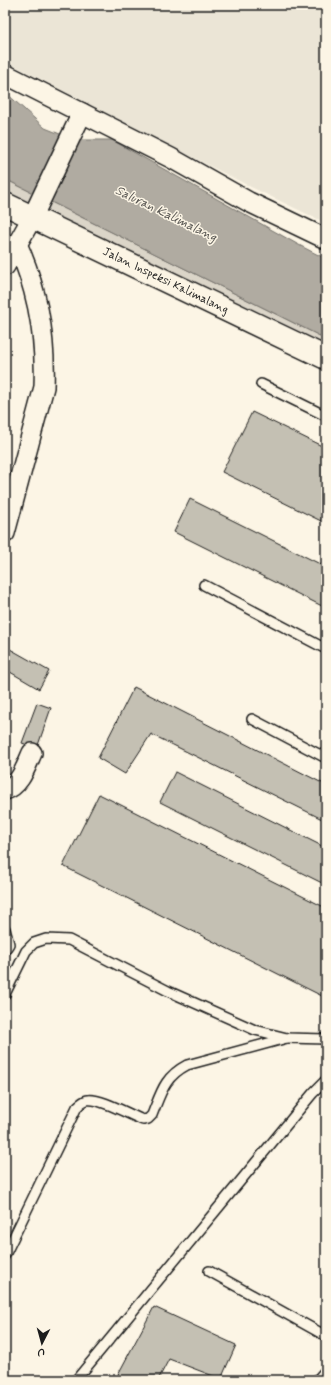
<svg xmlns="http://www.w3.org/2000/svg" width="331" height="1385" font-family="Mynerve,sans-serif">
  <rect width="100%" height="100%" fill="#fcf5e5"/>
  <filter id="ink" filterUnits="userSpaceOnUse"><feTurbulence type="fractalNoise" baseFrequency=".025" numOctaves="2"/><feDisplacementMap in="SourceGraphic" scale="8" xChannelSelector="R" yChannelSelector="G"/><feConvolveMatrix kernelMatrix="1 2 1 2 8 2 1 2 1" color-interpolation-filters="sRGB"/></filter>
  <g filter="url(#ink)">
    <!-- built -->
    <polygon fill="#ebe5d6" points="5,5 326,5 326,223 251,187 5,61"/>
    <!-- green -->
    <polygon fill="#dbd5c8" stroke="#7c7872" points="5,179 326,339 326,359 5,203"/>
    <!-- water -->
    <polygon fill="#b0aba1" stroke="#75726c" points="5,92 45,128 75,140 112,140 297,244 326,259 326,339 5,179"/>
    <!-- building -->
    <g fill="#c4c0b3" stroke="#1c1c1c">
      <polygon points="252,412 326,448 326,511 321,521 222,472"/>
      <polygon points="190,499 326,567 326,608 174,532"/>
      <polygon points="10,649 49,671 39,689 5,669 5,657"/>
      <polygon points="134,687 326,785 326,821 151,734 125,774 98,758"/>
      <polygon points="37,703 51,708 37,748 22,743"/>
      <polygon points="175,772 326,848 326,885 160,802"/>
      <polygon points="99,794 326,908 326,998 63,866"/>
      <polygon points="154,1307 236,1345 221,1379 169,1359 158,1380 115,1380"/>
    </g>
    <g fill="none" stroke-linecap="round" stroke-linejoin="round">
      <defs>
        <g id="lane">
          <polyline points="261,384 326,416"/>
          <polyline points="204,585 326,649"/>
          <polyline points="252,719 326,758"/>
          <polyline points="5,929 9,944 5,950"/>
          <polyline points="5,994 26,951 34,943 46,939 69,940 168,991 255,1030 287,1038 326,1039"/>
          <path d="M5,1255L77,1107C80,1104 83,1101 87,1100C99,1097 130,1115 143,1120L148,1119L152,1115C161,1093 164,1077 187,1065L287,1038"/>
          <polyline points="209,1271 326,1336"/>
          <polyline points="76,1380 313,1093 326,1080"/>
          <polyline points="317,1380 326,1370"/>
        </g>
        <g id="street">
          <polyline points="5,74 171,158 249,202 326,239"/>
          <polyline points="5,266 33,216 82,113"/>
          <path d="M5,533L44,387C46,338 37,288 17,244"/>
          <path d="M5,790C20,786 26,766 32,753"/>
        </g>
        <g id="primary">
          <path id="s1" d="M5,204L326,358"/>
        </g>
      </defs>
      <!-- lane casing -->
      <use href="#lane" stroke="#1c1c1c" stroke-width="12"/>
      <!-- street casing -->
      <use href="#street" stroke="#1c1c1c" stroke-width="22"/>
      <!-- primary casing -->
      <use href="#primary" stroke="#1c1c1c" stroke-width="25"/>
      <!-- lane -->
      <use href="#lane" stroke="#fcf5e5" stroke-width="9"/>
      <!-- street -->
      <use href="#street" stroke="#fcf5e5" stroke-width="19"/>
      <!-- primary -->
      <use href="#primary" stroke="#fcf5e5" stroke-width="22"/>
    </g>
  </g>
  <g text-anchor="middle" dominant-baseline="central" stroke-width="3" stroke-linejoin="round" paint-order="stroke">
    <!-- street labels -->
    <g font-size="12" fill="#1c1c1c" stroke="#fcf5e5">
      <text stroke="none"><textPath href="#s1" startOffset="178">Jalan Inspeksi Kalimalang</textPath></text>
    </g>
    <!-- water labels -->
    <g font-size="13" font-style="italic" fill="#575551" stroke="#fcf5e5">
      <text transform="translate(166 214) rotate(26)">Saluran Kalimalang</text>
    </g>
  </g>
  <!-- margin -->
  <rect width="331" height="1385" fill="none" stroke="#fcf5e5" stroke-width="20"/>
  <rect x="10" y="10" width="311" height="1365" fill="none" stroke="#1c1c1c" stroke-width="1.5" filter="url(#ink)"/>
  <!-- north arrow -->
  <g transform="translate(42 1343) rotate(186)" stroke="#fcf5e5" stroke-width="3" paint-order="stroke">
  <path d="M0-3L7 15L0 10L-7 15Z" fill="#1c1c1c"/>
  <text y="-6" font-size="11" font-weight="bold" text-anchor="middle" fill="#1c1c1c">U</text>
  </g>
</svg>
